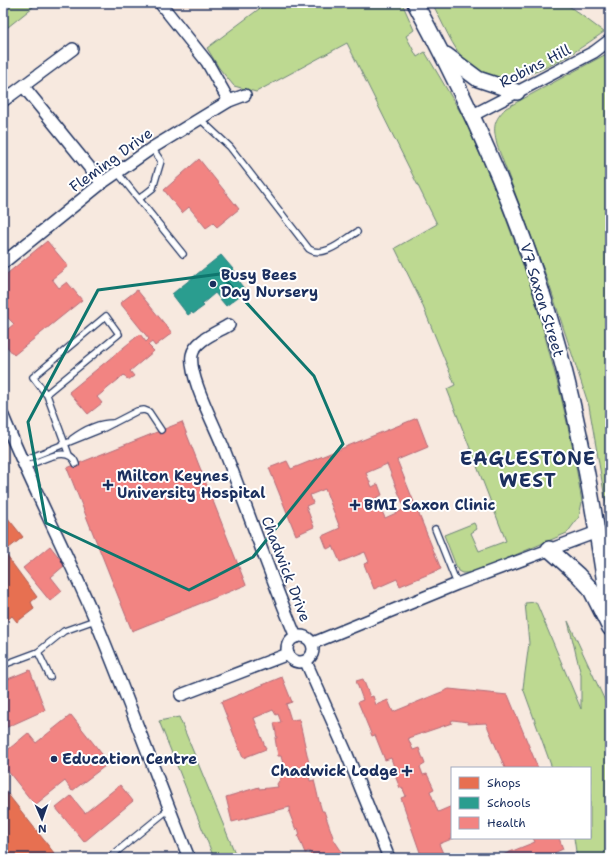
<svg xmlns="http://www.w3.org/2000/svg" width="613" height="861" font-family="'Shantell Sans',sans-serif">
  <rect width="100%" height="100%" fill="#f7e9df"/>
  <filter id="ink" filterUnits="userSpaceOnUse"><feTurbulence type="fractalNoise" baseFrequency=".025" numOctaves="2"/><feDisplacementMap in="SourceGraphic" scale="8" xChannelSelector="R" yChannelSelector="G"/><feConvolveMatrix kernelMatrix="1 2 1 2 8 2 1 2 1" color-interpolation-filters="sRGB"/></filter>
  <g filter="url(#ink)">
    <!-- green -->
    <g fill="#bdd991" stroke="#6c8478">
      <polygon points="3,3 38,3 3,31"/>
      <polygon points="267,3 402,3 414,30 406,36 417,57 425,52 465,120 497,194 533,292 560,392 573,449 582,502 579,517 567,533 473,573 462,573 458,571 444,535 474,523 477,529 471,533 479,551 506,541 447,389 455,385 420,299 395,248 437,224 347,43 256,92 234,86 219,68 207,48"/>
      <path d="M432,3H565L604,32C569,56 507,102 467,63C453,49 442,21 432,3Z"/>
      <path d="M610,52V527L589,406L548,281L497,145C493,127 493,121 506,108Z"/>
      <polygon points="536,602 581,709 581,675 568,621 606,703 610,722 610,858 577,858 574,838 590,838 590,768 552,768 523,688 529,643 525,603"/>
      <polygon points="179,717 237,858 214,858 159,721"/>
    </g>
    <!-- shops -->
    <g fill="#e76f51" stroke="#aa5c55">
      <polygon points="3,512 23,537 4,552 37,597 31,602 34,609 17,622 12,616 5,622 3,619"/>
      <polygon points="3,788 58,858 3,858"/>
    </g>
    <!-- schools -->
    <polygon fill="#2a9d8f" stroke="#267c80" points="221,255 238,275 235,277 246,291 226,306 215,293 202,304 204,306 193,314 192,312 188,315 172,294"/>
    <!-- health -->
    <g fill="#f28482" stroke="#b26a77" fill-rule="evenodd">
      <polygon points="199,159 239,209 217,227 213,223 206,228 189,207 182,213 164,190"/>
      <polygon points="47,241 68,266 52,279 59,288 67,282 82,300 14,355 3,342 3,333 14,324 6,316 3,318 3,277"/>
      <polygon points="137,290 172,333 155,346 152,342 148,345 154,351 130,371 134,376 128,380 124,375 97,397 102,403 88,414 69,392 140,334 146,342 149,339 120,303"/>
      <path d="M417,418L428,447L397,460L441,569L400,586L397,579L374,589L364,564L369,562L365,552L340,562L333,546L327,549L322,536L340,528L325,489L310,495L313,503L306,506L314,527L296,535L269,468L287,461L291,469ZM387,464L405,509L385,518L376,498L382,495L378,484L372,487L366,473Z"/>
      <polygon points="182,422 246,585 132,631 67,468"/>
      <polygon points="50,546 65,565 51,577 62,591 50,601 23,568"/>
      <polygon points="30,670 45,710 3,729 3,681"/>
      <polygon points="282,677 292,702 286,704 291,720 299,719 309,763 307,763 310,781 314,780 319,801 322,811 324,811 334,840 346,858 306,858 311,855 309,851 305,853 298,836 300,835 298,828 296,830 289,812 290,811 290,807 232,822 226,797 259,787 259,789 278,787 277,784 283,775 286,775 281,756 278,756 275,738 277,738 274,723 281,722 278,714 276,715 273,710 254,718 266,749 243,758 221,702"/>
      <polygon points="363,679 370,697 373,696 376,705 388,700 393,712 449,689 508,695 538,768 505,768 486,723 468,724 468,722 453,720 451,721 452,723 408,738 413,750 419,748 425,764 420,767 423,775 427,774 434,789 430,791 438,812 452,806 452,838 454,838 439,844 445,858 422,858 401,798 406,796 402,787 400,788 392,768 394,767 391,758 385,760 375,735 372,736 358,702 363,700 356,681"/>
      <polygon points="71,715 109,763 72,791 65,781 35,805 3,765 3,754 28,733 36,743"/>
      <polygon points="120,785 133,801 84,842 56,808 71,796 85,813"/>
      <polygon points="533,838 559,838 563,849 554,853 557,858 495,858 535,842"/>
    </g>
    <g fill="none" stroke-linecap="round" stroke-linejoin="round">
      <defs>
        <g id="lane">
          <path d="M200,119L230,147L309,249C324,259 344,240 357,232"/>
          <polyline points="117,172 183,254"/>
          <polyline points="139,199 153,188 161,161 152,148"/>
          <polyline points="46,394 119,334 106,316 33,377 46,394 47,395 69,455"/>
          <path d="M72,439C84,430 98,423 113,423"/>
          <polyline points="22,461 104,428 137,411 144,410 149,412 161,430"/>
          <path d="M25,467C39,462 69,443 76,464"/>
          <polyline points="435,529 457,584"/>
          <polyline points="38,652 50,677"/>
          <polyline points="3,665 38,652 64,631 95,620"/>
          <polyline points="109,858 169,809"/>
        </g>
        <g id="street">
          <polyline points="160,3 207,62 229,101"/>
          <polyline points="24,87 102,183"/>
          <polyline points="3,101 73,49"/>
          <polyline points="473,115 594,52 610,40"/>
          <polyline points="3,263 102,183 152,148 229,101 245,95"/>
          <path d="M229,325C218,332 195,340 192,355C188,377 217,429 225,452C249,513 270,576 296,637"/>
          <path d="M3,416C31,485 66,551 95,619C128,698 157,779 189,858"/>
          <circle cx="300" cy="649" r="13"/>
          <polyline points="313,643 457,584 597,532"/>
          <polyline points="306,662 346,752 389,858"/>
          <polyline points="181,695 288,654"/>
        </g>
        <g id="secondary">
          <path d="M415,3C472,108 521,217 554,333C581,426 596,521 610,617"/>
          <polyline points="446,55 478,79 517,92"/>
          <polyline points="549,549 578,575 590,588 610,628"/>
        </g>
      </defs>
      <!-- lane casing -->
      <use href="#lane" stroke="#1b2f5e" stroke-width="8"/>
      <!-- street casing -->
      <use href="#street" stroke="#1b2f5e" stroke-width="14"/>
      <!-- secondary casing -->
      <use href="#secondary" stroke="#1b2f5e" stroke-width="18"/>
      <!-- lane -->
      <use href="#lane" stroke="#fff" stroke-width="5.5"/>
      <!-- street -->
      <use href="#street" stroke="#fff" stroke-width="11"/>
      <!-- secondary -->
      <use href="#secondary" stroke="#fff" stroke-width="15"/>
    </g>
  </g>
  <!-- marked area -->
  <path fill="none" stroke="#0f766e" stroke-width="3" stroke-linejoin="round" d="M220,274L314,376L343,444L253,557L189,590L46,523L28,422L98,290Z"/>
  <!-- markers -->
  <g fill="#1b2f5e" stroke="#fff" stroke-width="1.5">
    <circle cx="213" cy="284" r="4"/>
    <path d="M106 479h4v4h4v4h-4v4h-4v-4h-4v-4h4z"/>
    <path d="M353 499h4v4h4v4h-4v4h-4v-4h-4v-4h4z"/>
    <circle cx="54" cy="759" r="4"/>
    <path d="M405 765h4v4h4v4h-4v4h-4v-4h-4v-4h4z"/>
  </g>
  <g text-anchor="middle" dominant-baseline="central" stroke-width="4" stroke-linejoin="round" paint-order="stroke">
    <!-- street labels -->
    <g font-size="15" fill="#1b2f5e" stroke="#fff">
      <text transform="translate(535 66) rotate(-27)">Robins Hill</text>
      <text transform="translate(111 160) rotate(-36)">Fleming Drive</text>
      <text transform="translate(542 300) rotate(73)">V7 Saxon Street</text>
      <text transform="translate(286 569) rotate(69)">Chadwick Drive</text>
    </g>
    <!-- poi labels -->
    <g font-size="15" font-weight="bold" fill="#1b2f5e" stroke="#fff" text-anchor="start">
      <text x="221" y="275">Busy Bees<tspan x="221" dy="17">Day Nursery</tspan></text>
      <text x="117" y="476">Milton Keynes<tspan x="117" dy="17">University Hospital</tspan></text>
      <text x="364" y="505">BMI Saxon Clinic</text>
      <text x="62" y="759">Education Centre</text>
      <text x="398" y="771" text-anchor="end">Chadwick Lodge</text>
    </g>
    <!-- district labels -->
    <g font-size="19" font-weight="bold" letter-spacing="1" fill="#1b2f5e" stroke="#fff">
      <text x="528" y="458">EAGLESTONE<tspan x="528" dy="22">WEST</tspan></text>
    </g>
  </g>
  <!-- margin -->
  <rect width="613" height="861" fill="none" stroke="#fff" stroke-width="16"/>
  <rect x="8" y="8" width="597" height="845" fill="none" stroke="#1b2f5e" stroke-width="1.5" filter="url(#ink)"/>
  <!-- legend -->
  <rect x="451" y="767" width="140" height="72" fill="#ffffff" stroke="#a4acbf"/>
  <rect x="459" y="777" width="20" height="12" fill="#e76f51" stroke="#a4acbf"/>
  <text x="487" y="787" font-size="12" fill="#1b2f5e">Shops</text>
  <rect x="459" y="797" width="20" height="12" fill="#2a9d8f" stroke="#a4acbf"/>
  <text x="487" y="807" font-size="12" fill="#1b2f5e">Schools</text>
  <rect x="459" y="817" width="20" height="12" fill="#f28482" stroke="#a4acbf"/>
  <text x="487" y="827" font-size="12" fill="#1b2f5e">Health</text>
  <!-- north arrow -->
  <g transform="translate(42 819) rotate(178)" stroke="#ffffff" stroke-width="3" paint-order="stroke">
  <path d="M0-3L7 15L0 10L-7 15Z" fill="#1b2f5e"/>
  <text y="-6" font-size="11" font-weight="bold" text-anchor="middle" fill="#1b2f5e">N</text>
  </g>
</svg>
